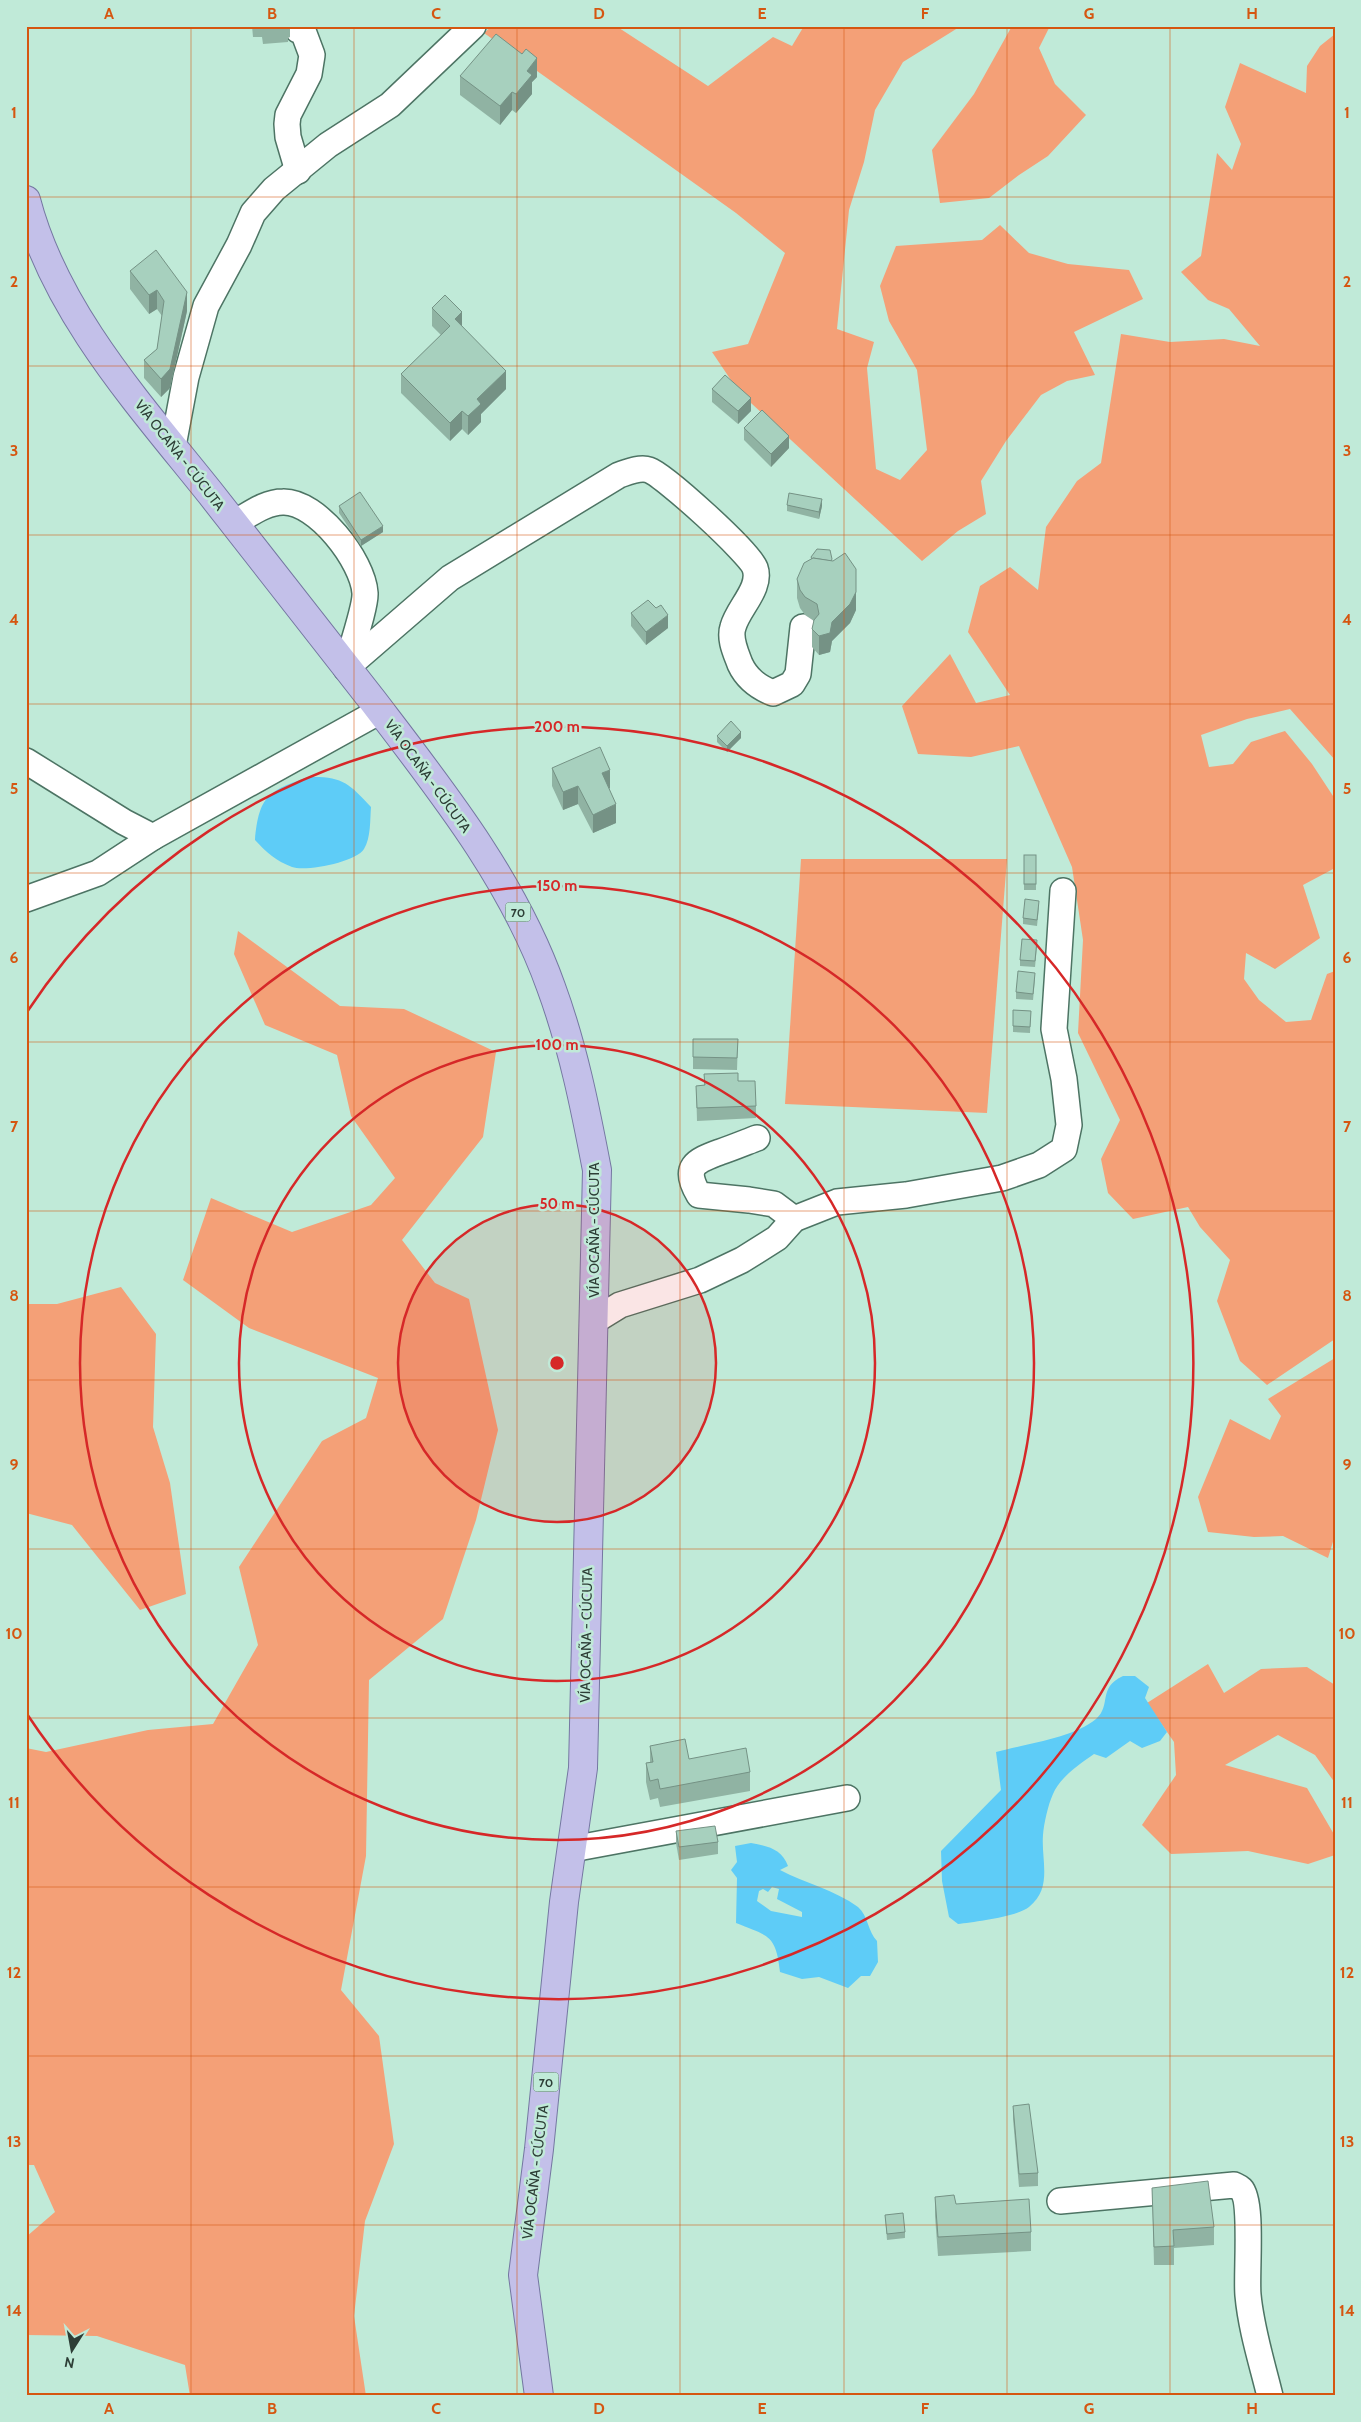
<svg xmlns="http://www.w3.org/2000/svg" width="1361" height="2422" font-family="Cabin,sans-serif">
  <rect width="100%" height="100%" fill="#c0ead8"/>
  <!-- green -->
  <g fill="#f4a077">
    <polygon points="492,26 616,26 708,86 773,37 792,46 804,26 961,26 903,62 875,110 864,162 849,210 837,329 874,342 867,368 876,469 900,480 927,450 917,370 889,321 880,286 896,246 982,240 1000,225 1029,253 1068,264 1129,270 1143,299 1074,332 1095,375 1067,381 1041,395 1006,441 981,481 986,514 958,531 922,561 739,392 712,352 748,344 785,253 736,213 484,33"/>
    <polygon points="1012,26 1050,26 1039,48 1055,84 1086,115 1048,156 1019,175 989,198 940,203 932,150 974,94"/>
    <polygon points="1335,34 1335,760 1290,709 1247,719 1201,735 1209,767 1233,764 1251,742 1285,731 1312,764 1335,799 1335,868 1303,885 1320,938 1275,969 1246,953 1244,979 1259,1000 1286,1022 1311,1020 1327,974 1335,971 1335,1339 1267,1385 1240,1361 1217,1301 1230,1260 1200,1227 1188,1207 1133,1219 1108,1193 1101,1159 1120,1120 1078,1033 1083,940 1072,867 1019,746 971,757 918,754 902,706 950,654 976,703 1010,695 968,632 980,586 1010,567 1038,590 1046,527 1077,481 1101,463 1121,334 1170,342 1224,339 1260,346 1229,309 1208,300 1181,272 1201,256 1217,153 1232,170 1241,144 1225,107 1240,63 1306,93 1307,66 1320,46"/>
    <polygon points="801,859 1007,859 987,1113 785,1104"/>
    <polygon points="238,931 340,1006 404,1009 496,1052 483,1137 402,1240 435,1283 469,1299 498,1430 476,1520 443,1619 369,1680 366,1856 341,1990 379,2036 394,2144 365,2221 354,2316 366,2396 190,2396 185,2365 97,2336 26,2335 26,2237 55,2212 34,2165 26,2165 26,1748 46,1752 148,1730 213,1724 258,1645 239,1567 322,1441 366,1418 378,1378 249,1328 183,1280 211,1198 292,1232 371,1205 395,1178 351,1116 337,1055 265,1025 234,954"/>
    <polygon points="121,1287 156,1334 153,1427 170,1483 186,1594 140,1610 72,1525 26,1513 26,1304 57,1304"/>
    <polygon points="1335,1358 1335,1535 1328,1558 1283,1536 1254,1537 1208,1532 1198,1497 1230,1419 1270,1440 1281,1416 1268,1399"/>
    <polygon points="1208,1664 1224,1693 1261,1669 1307,1667 1335,1685 1335,1783 1315,1755 1278,1735 1225,1765 1307,1788 1335,1836 1335,1855 1308,1864 1248,1851 1171,1854 1142,1825 1176,1775 1174,1742 1147,1703"/>
  </g>
  <!-- water -->
  <g fill="#5eccf7" fill-rule="evenodd">
    <path d="M308,777C342,776 349,783 371,807C370,819 371,838 364,849C356,862 306,872 292,867C276,861 266,852 255,840C259,795 269,791 308,777Z"/>
    <path d="M1123,1676H1135L1149,1687L1145,1698L1167,1732L1160,1741L1142,1748L1130,1741L1106,1758L1094,1754C1080,1764 1060,1777 1053,1794C1048,1805 1044,1823 1043,1835C1041,1861 1053,1888 1029,1907C1016,1917 974,1922 958,1924L949,1917L942,1881L941,1851L1001,1790L996,1752C1025,1744 1073,1738 1096,1719C1112,1705 1097,1688 1123,1676Z"/>
    <path d="M751,1843C768,1846 782,1849 788,1866L780,1870C805,1883 835,1890 858,1907C868,1915 868,1932 877,1941L878,1962L870,1976H861L848,1988L819,1977L802,1979L780,1972C776,1934 768,1936 736,1923L737,1878L731,1870L737,1862L735,1846ZM772,1887L779,1889L777,1899L802,1912V1917L771,1911L757,1901L759,1891L763,1889L768,1892Z"/>
  </g>
  <g fill="none" stroke-linecap="round" stroke-linejoin="round">
    <defs>
      <g id="minor">
        <polyline points="298,171 288,137 287,124 288,115 309,74 312,55 303,31 298,30"/>
        <polyline points="173,446 186,377 206,306 239,245 253,213 274,189 328,145 390,105 473,26"/>
        <path d="M234,523C249,515 265,502 283,502C317,501 363,561 365,593C366,606 350,652 346,668"/>
        <path d="M346,668L450,578L619,475C628,472 640,467 649,470C664,475 750,553 755,568C762,588 738,608 733,627C729,639 736,653 740,664C747,679 758,687 773,693L792,684L798,674L803,627"/>
        <polyline points="26,761 124,822 153,837"/>
        <polyline points="26,899 98,873 153,837 380,711"/>
        <path d="M757,1138C744,1143 732,1148 720,1152C695,1161 682,1167 699,1195L749,1200L774,1204L794,1219"/>
        <polyline points="594,1321 620,1305 700,1280 742,1260 777,1238 794,1219 837,1202 906,1195 1002,1178 1039,1165 1064,1149 1069,1125 1064,1079 1054,1029 1063,891"/>
        <polyline points="572,1849 847,1798"/>
        <path d="M1060,2201L1234,2185C1236,2186 1239,2187 1241,2189C1253,2201 1246,2275 1248,2295C1251,2329 1262,2363 1270,2396"/>
      </g>
      <path id="major" d="M26,200C55,312 140,405 211,494C265,563 319,632 373,701C441,790 513,880 551,987C573,1047 585,1107 597,1170L583,1768L564,1902L539,2149L523,2275L539,2396"/>
    </defs>
    <!-- minor casing -->
    <use href="#minor" stroke="#4d7464" stroke-width="28"/>
    <!-- major casing -->
    <use href="#major" stroke="#7477a1" stroke-width="30"/>
    <!-- minor -->
    <use href="#minor" stroke="#fff" stroke-width="25"/>
    <!-- major -->
    <use href="#major" stroke="#c3c0e9" stroke-width="28"/>
  </g>
  <!-- wall -->
  <g fill="#90b3a3">
    <polygon points="241,26 290,26 290,37 288,38 288,42 263,44 262,37 253,37 252,26"/>
    <polygon points="460,76 537,77 532,82 532,94 516,113 512,110 500,125 460,95"/>
    <polygon points="130,271 187,311 170,388 161,397 144,378 144,360 157,349 162,316 157,309 149,314 130,289"/>
    <polygon points="432,308 462,326 506,389 481,414 481,422 468,435 462,429 450,441 401,393 401,374 441,335 432,326"/>
    <polygon points="712,389 751,411 738,424 712,402"/>
    <polygon points="744,428 789,448 771,467 744,440"/>
    <polygon points="787,505 822,506 819,519 787,511"/>
    <polygon points="339,506 383,532 361,546 339,513"/>
    <polygon points="811,557 832,561 856,610 850,623 832,641 830,652 819,655 812,647 812,629 814,621 805,615 800,608 797,598 797,579 811,560"/>
    <polygon points="631,613 668,628 646,645 631,626"/>
    <polygon points="717,736 741,738 727,752 717,742"/>
    <polygon points="552,768 610,788 609,789 616,823 593,833 578,804 563,810 552,786"/>
    <rect x="1024" y="855" width="12" height="35"/>
    <polygon points="1039,907 1037,926 1023,924 1023,918"/>
    <polygon points="1037,946 1035,967 1020,966 1020,960"/>
    <polygon points="1035,979 1033,1000 1016,999 1016,992"/>
    <polygon points="1013,1010 1031,1011 1030,1033 1013,1032"/>
    <polygon points="738,1039 737,1070 693,1069 693,1057"/>
    <polygon points="704,1074 738,1081 756,1106 756,1118 697,1121 696,1086 704,1085"/>
    <polygon points="650,1746 689,1759 750,1772 750,1791 660,1807 658,1798 650,1800 646,1782 646,1763 650,1762"/>
    <polygon points="676,1831 718,1842 718,1854 679,1860 676,1843"/>
    <polygon points="1013,2106 1038,2173 1038,2186 1019,2187 1013,2119"/>
    <polygon points="1152,2188 1214,2227 1214,2245 1174,2248 1174,2265 1154,2265"/>
    <polygon points="935,2197 1031,2232 1031,2251 938,2256 935,2216"/>
    <polygon points="885,2215 905,2232 905,2238 887,2240"/>
  </g>
  <!-- shaded-wall -->
  <g fill="#759285">
    <polygon points="537,58 537,77 532,82 532,94 516,113 516,94 527,71"/>
    <polygon points="512,92 512,110 500,125 500,106"/>
    <polygon points="157,290 157,309 149,314 149,295"/>
    <polygon points="187,292 187,311 170,388 161,397 161,379"/>
    <polygon points="462,312 462,331 455,319"/>
    <polygon points="506,371 506,389 481,414 481,422 468,435 468,416 477,399"/>
    <polygon points="751,398 751,411 738,424 738,411"/>
    <polygon points="462,411 462,429 450,441 450,423"/>
    <polygon points="789,436 789,448 771,467 771,454"/>
    <polygon points="822,499 822,506 819,519 819,512"/>
    <polygon points="383,526 383,532 361,546 361,540"/>
    <polygon points="856,569 856,610 850,623 832,641 830,652 819,655 819,636 832,622"/>
    <polygon points="668,615 668,628 646,645 646,632"/>
    <polygon points="741,732 741,738 727,752 727,746"/>
    <polygon points="610,770 610,788 602,792 602,773"/>
    <polygon points="578,786 578,804 563,810 563,792"/>
    <polygon points="616,804 616,823 593,833 593,815"/>
  </g>
  <!-- building -->
  <g fill="#a7d0be" stroke="#759285">
    <polygon points="496,34 522,54 526,49 537,58 527,71 532,75 516,94 512,92 500,106 460,76"/>
    <polygon points="156,250 187,292 170,369 161,379 144,360 157,349 164,301 157,290 149,295 130,271"/>
    <polygon points="445,295 462,312 455,319 506,371 477,399 481,404 468,416 462,411 450,423 401,374 450,326 432,308"/>
    <polygon points="725,375 751,398 738,411 712,389"/>
    <polygon points="762,410 789,436 771,454 744,428"/>
    <polygon points="360,492 383,526 361,540 339,506"/>
    <polygon points="789,493 822,499 819,512 787,505"/>
    <polygon points="817,549 830,550 832,559 831,561 813,558 812,559 811,557"/>
    <polygon points="845,553 856,569 856,592 850,604 832,622 830,633 819,636 812,629 814,620 819,614 817,604 805,597 800,590 797,579 804,563 813,558 833,561"/>
    <polygon points="648,600 656,608 661,605 668,615 646,632 631,613"/>
    <polygon points="731,721 741,732 727,746 717,736"/>
    <polygon points="600,747 610,770 602,773 616,804 593,815 578,786 563,792 552,768"/>
    <rect x="1024" y="855" width="12" height="29"/>
    <polygon points="1025,899 1039,901 1037,920 1023,918"/>
    <polygon points="1022,939 1037,940 1035,961 1020,960"/>
    <polygon points="1018,971 1035,973 1033,994 1016,992"/>
    <polygon points="1013,1010 1031,1011 1030,1027 1013,1026"/>
    <polygon points="693,1039 738,1039 737,1058 693,1057"/>
    <polygon points="738,1073 738,1081 755,1081 756,1106 697,1108 696,1086 705,1085 704,1074"/>
    <polygon points="685,1739 689,1759 746,1748 750,1772 660,1789 658,1779 650,1781 646,1763 653,1762 650,1746"/>
    <polygon points="715,1826 718,1842 679,1847 676,1831"/>
    <polygon points="1029,2104 1038,2173 1019,2174 1013,2106"/>
    <polygon points="1208,2181 1214,2227 1173,2230 1174,2246 1154,2247 1152,2188"/>
    <polygon points="954,2195 956,2204 1029,2199 1031,2232 938,2237 935,2197"/>
    <polygon points="903,2213 905,2232 887,2234 885,2215"/>
  </g>
  <!-- grid -->
  <path fill="none" stroke="#d55610" stroke-width="1" stroke-opacity="0.55" d="M191,26V2396M354,26V2396M517,26V2396M680,26V2396M844,26V2396M1007,26V2396M1170,26V2396M26,197H1335M26,366H1335M26,535H1335M26,704H1335M26,873H1335M26,1042H1335M26,1211H1335M26,1380H1335M26,1549H1335M26,1718H1335M26,1887H1335M26,2056H1335M26,2225H1335"/>
  <!-- distance rings -->
  <circle cx="557" cy="1363" r="159" fill="#d62828" fill-opacity=".12"/>
  <g fill="none" stroke="#d62828" stroke-width="2.5">
    <circle cx="557" cy="1363" r="159"/>
    <circle cx="557" cy="1363" r="318"/>
    <circle cx="557" cy="1363" r="477"/>
    <path d="M27 1012A636 636 0 1 1 27 1714"/>
  </g>
  <g text-anchor="middle" dominant-baseline="central" stroke-width="5" stroke-linejoin="round" paint-order="stroke">
    <!-- shield labels -->
    <g fill="#c0ead8" stroke="#597267" stroke-width="1">
      <rect x="505.5" y="902.5" width="25" height="19" rx="4"/>
      <rect x="533.5" y="2072.5" width="25" height="19" rx="4"/>
    </g>
    <g font-size="12" font-weight="bold" fill="#2d3e36">
      <text x="518" y="912">70</text>
      <text x="546" y="2082">70</text>
    </g>
    <!-- street labels -->
    <g font-size="14" fill="#2d3e36" stroke="#c0ead8">
      <text transform="translate(180 455) rotate(52)">VÍA OCAÑA - CÚCUTA</text>
      <text transform="translate(428 776) rotate(54)">VÍA OCAÑA - CÚCUTA</text>
      <text transform="translate(594 1230) rotate(-90)">VÍA OCAÑA - CÚCUTA</text>
      <text transform="translate(586 1635) rotate(-89)">VÍA OCAÑA - CÚCUTA</text>
      <text transform="translate(535 2172) rotate(-83)">VÍA OCAÑA - CÚCUTA</text>
    </g>
  </g>
  <circle cx="557" cy="1363" r="8" fill="#d62828" stroke="#c0ead8" stroke-width="2.5"/>
  <g font-size="15" text-anchor="middle" font-weight="bold" fill="#d62828" stroke="#c0ead8" stroke-width="5" stroke-linejoin="round" paint-order="stroke">
    <text x="557" y="732">200 m</text>
    <text x="557" y="891">150 m</text>
    <text x="557" y="1050">100 m</text>
    <text x="557" y="1209">50 m</text>
  </g>
  <!-- border -->
  <rect width="1361" height="2422" fill="none" stroke="#c0ead8" stroke-width="55"/>
  <!-- north arrow -->
  <g transform="translate(72 2350) rotate(191)" stroke="#c0ead8" stroke-width="4" paint-order="stroke">
  <path d="M0-4L9 19L0 12L-9 19Z" fill="#2d3e36"/>
  <text y="-8" font-size="14" font-weight="bold" text-anchor="middle" fill="#2d3e36">N</text>
  </g>
  <rect x="28" y="28" width="1306" height="2366" fill="none" stroke="#d55610" stroke-width="2"/>
  <g font-size="16" text-anchor="middle" font-weight="bold" fill="#d55610">
    <text x="109" y="19">A</text>
    <text x="272" y="19">B</text>
    <text x="436" y="19">C</text>
    <text x="599" y="19">D</text>
    <text x="762" y="19">E</text>
    <text x="925" y="19">F</text>
    <text x="1089" y="19">G</text>
    <text x="1252" y="19">H</text>
    <text x="14" y="118">1</text>
    <text x="1347" y="118">1</text>
    <text x="14" y="287">2</text>
    <text x="1347" y="287">2</text>
    <text x="14" y="456">3</text>
    <text x="1347" y="456">3</text>
    <text x="14" y="625">4</text>
    <text x="1347" y="625">4</text>
    <text x="14" y="794">5</text>
    <text x="1347" y="794">5</text>
    <text x="14" y="963">6</text>
    <text x="1347" y="963">6</text>
    <text x="14" y="1132">7</text>
    <text x="1347" y="1132">7</text>
    <text x="14" y="1301">8</text>
    <text x="1347" y="1301">8</text>
    <text x="14" y="1470">9</text>
    <text x="1347" y="1470">9</text>
    <text x="14" y="1639">10</text>
    <text x="1347" y="1639">10</text>
    <text x="14" y="1808">11</text>
    <text x="1347" y="1808">11</text>
    <text x="14" y="1978">12</text>
    <text x="1347" y="1978">12</text>
    <text x="14" y="2147">13</text>
    <text x="1347" y="2147">13</text>
    <text x="14" y="2316">14</text>
    <text x="1347" y="2316">14</text>
    <text x="109" y="2414">A</text>
    <text x="272" y="2414">B</text>
    <text x="436" y="2414">C</text>
    <text x="599" y="2414">D</text>
    <text x="762" y="2414">E</text>
    <text x="925" y="2414">F</text>
    <text x="1089" y="2414">G</text>
    <text x="1252" y="2414">H</text>
  </g>
</svg>
